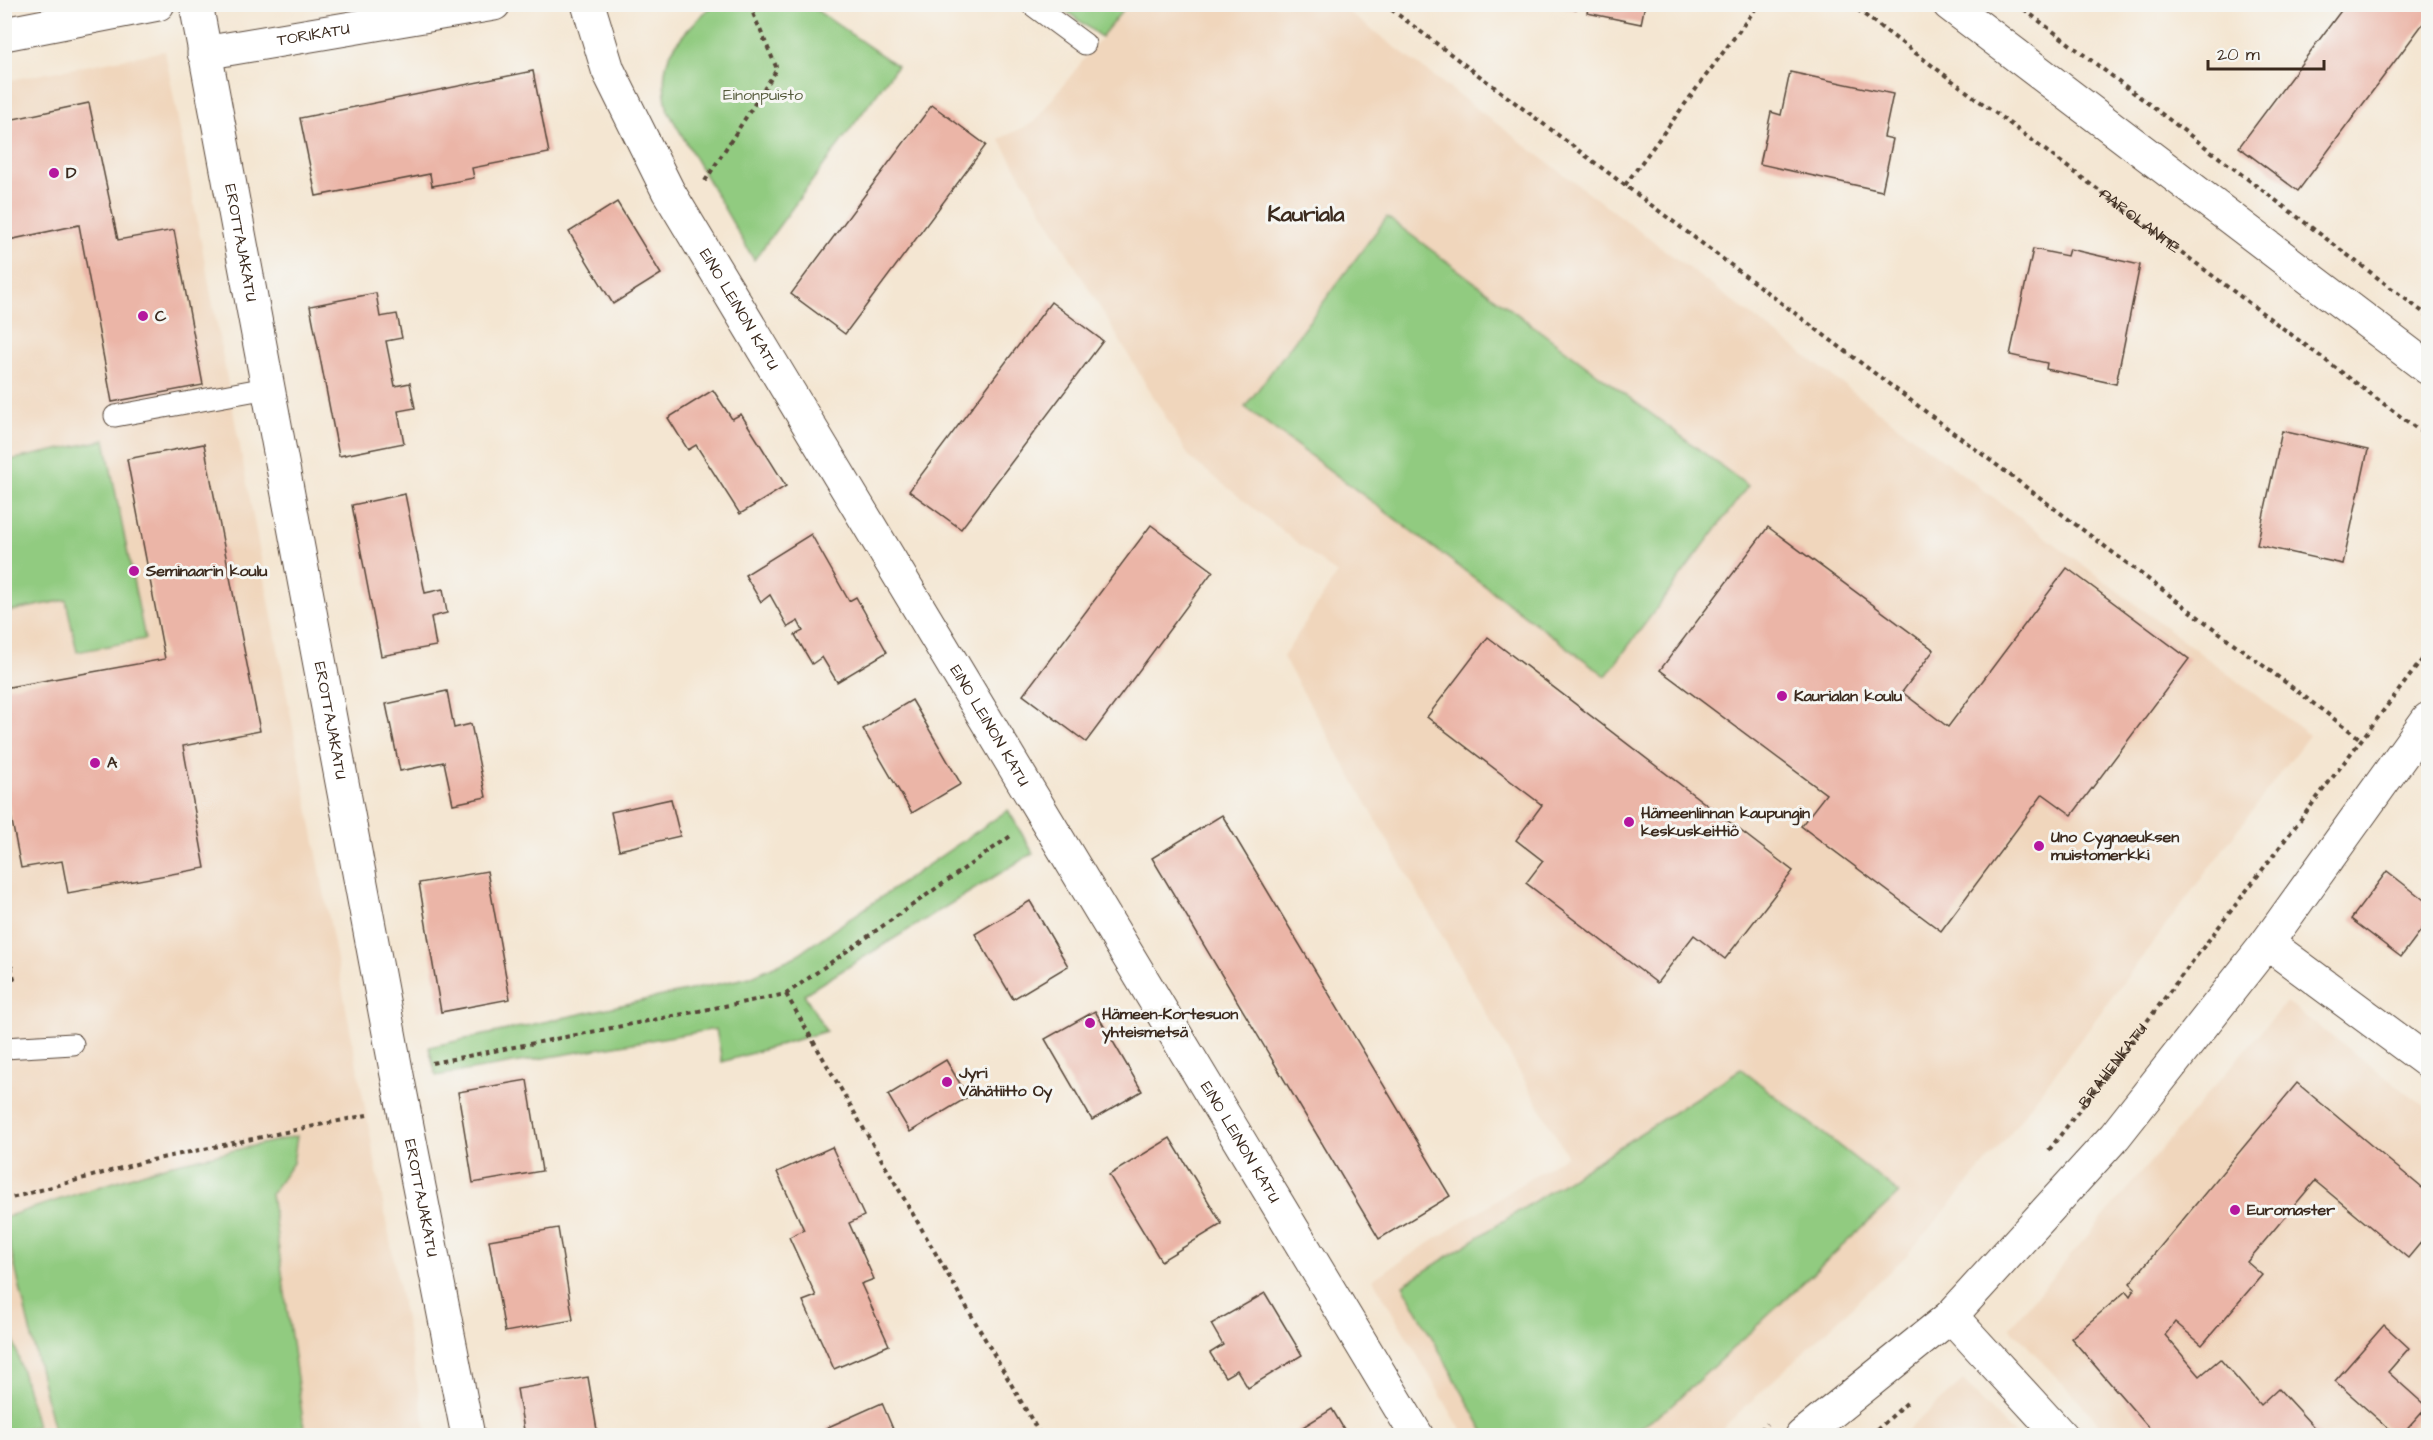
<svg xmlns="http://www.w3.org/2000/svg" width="2433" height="1440" font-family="'Architects Daughter',sans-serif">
  <rect width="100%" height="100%" fill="#f6f6f2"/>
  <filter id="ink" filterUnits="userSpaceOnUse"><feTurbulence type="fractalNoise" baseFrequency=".0167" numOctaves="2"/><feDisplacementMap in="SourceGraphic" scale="12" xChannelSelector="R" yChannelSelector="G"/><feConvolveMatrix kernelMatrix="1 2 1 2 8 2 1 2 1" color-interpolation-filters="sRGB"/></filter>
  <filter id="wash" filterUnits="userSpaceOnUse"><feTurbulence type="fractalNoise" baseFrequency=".008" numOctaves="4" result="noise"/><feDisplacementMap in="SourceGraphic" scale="24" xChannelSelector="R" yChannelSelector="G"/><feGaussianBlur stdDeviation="1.35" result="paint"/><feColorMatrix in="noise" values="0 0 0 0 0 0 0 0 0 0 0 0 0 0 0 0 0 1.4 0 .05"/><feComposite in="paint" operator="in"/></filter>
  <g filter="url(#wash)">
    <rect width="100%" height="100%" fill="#f4e6d2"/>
    <!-- built -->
    <g fill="#f0d6bc">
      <polygon points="1127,5 1339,5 2309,735 1998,1149 1906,1256 1715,1435 1464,1435 1373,1279 1567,1155 1283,657 1337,574 1190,458 999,139 1033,123"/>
      <polygon points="165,51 427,1435 5,1436 5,81"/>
      <polygon points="2286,1002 2428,1109 2428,1435 2110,1435 2010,1327"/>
      <polygon points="1963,1381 2014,1435 1902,1435"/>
    </g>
    <!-- green -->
    <g fill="#91cb80" stroke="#667a4f" stroke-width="1.5">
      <path d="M809,5L897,66L754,260L668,111C655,56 676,42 712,5Z"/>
      <polygon points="1058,5 1127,5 1101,37"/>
      <polygon points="1387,217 1748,486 1606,676 1245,407"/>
      <polygon points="105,440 145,639 77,652 66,600 5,612 5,461"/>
      <polygon points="1008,810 1033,853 804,994 826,1031 722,1062 716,1029 436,1076 429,1047 750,977 794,957"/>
      <polygon points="1741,1069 1899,1193 1672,1405 1630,1435 1486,1435 1403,1285"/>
      <polygon points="297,1136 293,1163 271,1194 305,1435 55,1435 5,1225 5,1217 164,1166"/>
      <polygon points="4,1305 37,1426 5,1434 4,1434"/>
    </g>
    <g id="blocks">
      <!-- building -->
      <g fill="#ebb5a7">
        <polygon points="1555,4 1577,4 1576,10"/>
        <polygon points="1589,4 1645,4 1641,24 1587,13"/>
        <polygon points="2346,4 2428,4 2428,17 2298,191 2239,147"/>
        <polygon points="533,71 549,153 472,168 474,178 432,186 430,174 316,196 300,118"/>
        <polygon points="1790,72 1893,94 1884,137 1893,139 1882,191 1760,164 1771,112 1781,115"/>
        <polygon points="89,103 118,240 174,230 203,385 112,402 79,225 4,241 4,121"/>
        <polygon points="932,105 986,145 845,334 791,294"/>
        <polygon points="617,202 661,274 613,304 569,232"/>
        <polygon points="2033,249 2067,256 2069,249 2140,265 2116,384 2046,369 2047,363 2010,355"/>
        <polygon points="376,293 380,317 397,314 402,338 386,341 395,386 410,383 415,408 398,411 404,443 339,456 310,306"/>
        <polygon points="1051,302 1103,341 961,529 909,491"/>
        <polygon points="713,390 732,419 741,414 786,486 740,514 696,445 688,450 668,418"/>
        <polygon points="2282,431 2368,450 2343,564 2257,545"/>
        <polygon points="204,444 260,731 183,746 205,868 68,893 62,861 21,868 4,780 4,688 165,659 127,459"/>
        <polygon points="405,494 425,593 443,589 447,613 431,617 436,646 381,656 352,505"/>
        <polygon points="1151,525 1213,571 1086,742 1023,695"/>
        <polygon points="1768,527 1934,650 1902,692 1948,727 2067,568 2189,659 2072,815 2043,794 1941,931 1801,826 1826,794 1660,670"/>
        <polygon points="811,534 849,601 856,597 887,652 837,682 822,657 812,664 795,635 803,631 798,621 788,627 770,595 761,602 745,575"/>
        <polygon points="1488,637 1793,871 1725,959 1694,935 1657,983 1526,883 1543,861 1516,840 1542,805 1427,717"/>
        <polygon points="447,691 454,728 471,724 486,797 453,804 444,762 400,771 386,704"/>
        <polygon points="912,700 961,784 912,813 863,729"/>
        <polygon points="671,799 680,836 619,850 611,812"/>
        <polygon points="1222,815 1450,1196 1379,1239 1152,858"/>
        <polygon points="487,871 510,999 441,1012 419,883"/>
        <polygon points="2387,871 2428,903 2428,921 2401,957 2351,919"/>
        <polygon points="1030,901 1068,966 1013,999 975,934"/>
        <polygon points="1095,1011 1142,1091 1092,1120 1045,1039"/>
        <polygon points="946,1060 968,1097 910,1132 888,1095"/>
        <polygon points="527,1080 542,1171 473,1183 458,1092"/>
        <polygon points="2297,1083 2428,1193 2428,1234 2408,1258 2315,1181 2247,1262 2262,1275 2202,1345 2175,1322 2165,1335 2200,1376 2220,1359 2260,1405 2278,1388 2322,1436 2156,1436 2071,1338 2126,1291 2130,1296 2135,1288 2130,1283"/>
        <polygon points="1170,1138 1222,1224 1161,1261 1109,1175"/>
        <polygon points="832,1147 864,1216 849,1223 874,1279 861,1284 889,1345 834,1369 803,1301 816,1296 789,1237 804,1230 777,1172"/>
        <polygon points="558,1228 573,1320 505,1332 489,1240"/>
        <polygon points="1265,1293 1302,1355 1248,1388 1237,1370 1225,1377 1210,1353 1223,1345 1211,1324"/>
        <polygon points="2384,1325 2409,1348 2388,1372 2427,1407 2401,1436 2397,1436 2335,1381"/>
        <polygon points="588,1377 598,1436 525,1436 517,1389"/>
        <polygon points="882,1403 896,1436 829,1436 826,1428"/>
        <polygon points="1332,1409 1348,1436 1288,1436"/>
      </g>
    </g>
  </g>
  <g filter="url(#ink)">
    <use href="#blocks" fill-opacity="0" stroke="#574639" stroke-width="1.5"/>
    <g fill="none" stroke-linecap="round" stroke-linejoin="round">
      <defs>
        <g id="service">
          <polyline points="1031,4 1085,44"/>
          <polyline points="115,416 267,388"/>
          <polyline points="4,1048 73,1044"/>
        </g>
        <g id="minor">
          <path id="s3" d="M196,4L396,1070L468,1436"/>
          <path id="s4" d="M588,4L608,70L668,191L1417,1436"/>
          <polyline points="4,34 158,4"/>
          <path id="s5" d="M204,53L494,4"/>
          <polyline points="2267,943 2428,1062"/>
          <polyline points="1951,1316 2061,1436"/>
        </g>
        <g id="secondary">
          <polyline points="1949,4 2428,368"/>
          <polyline points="1802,1436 1951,1316 2115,1136 2267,943 2428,719"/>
        </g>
      </defs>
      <!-- service casing -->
      <use href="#service" stroke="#574639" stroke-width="23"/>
      <!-- minor casing -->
      <use href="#minor" stroke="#574639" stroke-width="35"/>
      <!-- secondary casing -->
      <use href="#secondary" stroke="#574639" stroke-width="35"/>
      <!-- path -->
      <g stroke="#574639" stroke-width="4" stroke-dasharray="4.5 4.5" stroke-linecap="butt">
        <polyline points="1384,4 2362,740"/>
        <path id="s1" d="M1850,4L2428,437"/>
        <polyline points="2017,4 2428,316"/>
        <polyline points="705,181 777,69 749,4"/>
        <polyline points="1625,185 1759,4"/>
        <polyline points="4,931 14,979 4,981"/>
        <polyline points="786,994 1041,1436"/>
        <polyline points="432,1063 786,994 1012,835"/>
        <path id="s2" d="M2049,1150L2428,652"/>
        <polyline points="4,1200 147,1161 367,1115"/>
        <polyline points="1753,1436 1767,1424"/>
        <polyline points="1870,1436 1910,1400"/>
      </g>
      <!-- service -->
      <use href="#service" stroke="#fff" stroke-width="21"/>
      <!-- minor -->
      <use href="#minor" stroke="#fff" stroke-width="33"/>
      <!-- secondary -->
      <use href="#secondary" stroke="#fff" stroke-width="33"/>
    </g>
  </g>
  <!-- markers -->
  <g fill="#b5179e" stroke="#f6f6f2" stroke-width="2">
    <circle cx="54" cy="173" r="6"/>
    <circle cx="143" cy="316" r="6"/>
    <circle cx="134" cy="571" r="6"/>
    <circle cx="1782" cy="696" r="6"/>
    <circle cx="95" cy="763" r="6"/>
    <circle cx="1629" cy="822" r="6"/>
    <circle cx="2039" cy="846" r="6"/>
    <circle cx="1090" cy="1023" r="6"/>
    <circle cx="947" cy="1082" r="6"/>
    <circle cx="2235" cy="1210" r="6"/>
  </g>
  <g text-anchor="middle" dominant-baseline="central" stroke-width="6" stroke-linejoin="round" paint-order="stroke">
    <!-- street labels -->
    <g font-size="16" fill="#3b2a1e" stroke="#f6f6f2">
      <text stroke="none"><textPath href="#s5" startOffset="111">TORIKATU</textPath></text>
      <text stroke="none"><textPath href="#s1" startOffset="362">PAROLANTIE</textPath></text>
      <text stroke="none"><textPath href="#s3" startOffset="243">EROTTAJAKATU</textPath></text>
      <text stroke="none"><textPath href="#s4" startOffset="342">EINO LEINON KATU</textPath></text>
      <text stroke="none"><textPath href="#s3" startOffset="729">EROTTAJAKATU</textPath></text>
      <text stroke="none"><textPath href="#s4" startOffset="828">EINO LEINON KATU</textPath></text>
      <text stroke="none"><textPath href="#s2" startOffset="106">BRAHENKATU</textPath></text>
      <text stroke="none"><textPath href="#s4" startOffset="1314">EINO LEINON KATU</textPath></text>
      <text stroke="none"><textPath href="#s3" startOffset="1215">EROTTAJAKATU</textPath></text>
    </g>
    <!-- park labels -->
    <g font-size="16" fill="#555a3b" stroke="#f6f6f2">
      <text x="763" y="95">Einonpuisto</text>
    </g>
    <!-- poi labels -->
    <g font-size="16" font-weight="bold" fill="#3b2a1e" stroke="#f6f6f2" text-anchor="start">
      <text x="66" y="173">D</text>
      <text x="155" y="316">C</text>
      <text x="146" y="571">Seminaarin koulu</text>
      <text x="1794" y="696">Kaurialan koulu</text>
      <text x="107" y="763">A</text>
      <text x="1641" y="813">Hämeenlinnan kaupungin<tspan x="1641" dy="18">keskuskeittiö</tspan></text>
      <text x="2051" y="837">Uno Cygnaeuksen<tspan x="2051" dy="18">muistomerkki</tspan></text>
      <text x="1102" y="1014">Hämeen-Kortesuon<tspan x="1102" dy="18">yhteismetsä</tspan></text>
      <text x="959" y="1073">Jyri<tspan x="959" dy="18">Vähätiitto Oy</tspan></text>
      <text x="2247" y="1210">Euromaster</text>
    </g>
    <!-- district labels -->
    <g font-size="22" font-weight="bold" fill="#3b2a1e" stroke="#f6f6f2">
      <text x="1306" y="214">Kauriala</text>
    </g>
  </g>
  <!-- margin -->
  <rect width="2433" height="1440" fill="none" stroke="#f6f6f2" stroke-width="24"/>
  <!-- scale -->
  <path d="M2208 60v9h116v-9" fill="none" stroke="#3b2a1e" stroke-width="3"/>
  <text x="2217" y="60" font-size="18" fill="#3b2a1e" stroke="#f6f6f2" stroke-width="4.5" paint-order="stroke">20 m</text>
</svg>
